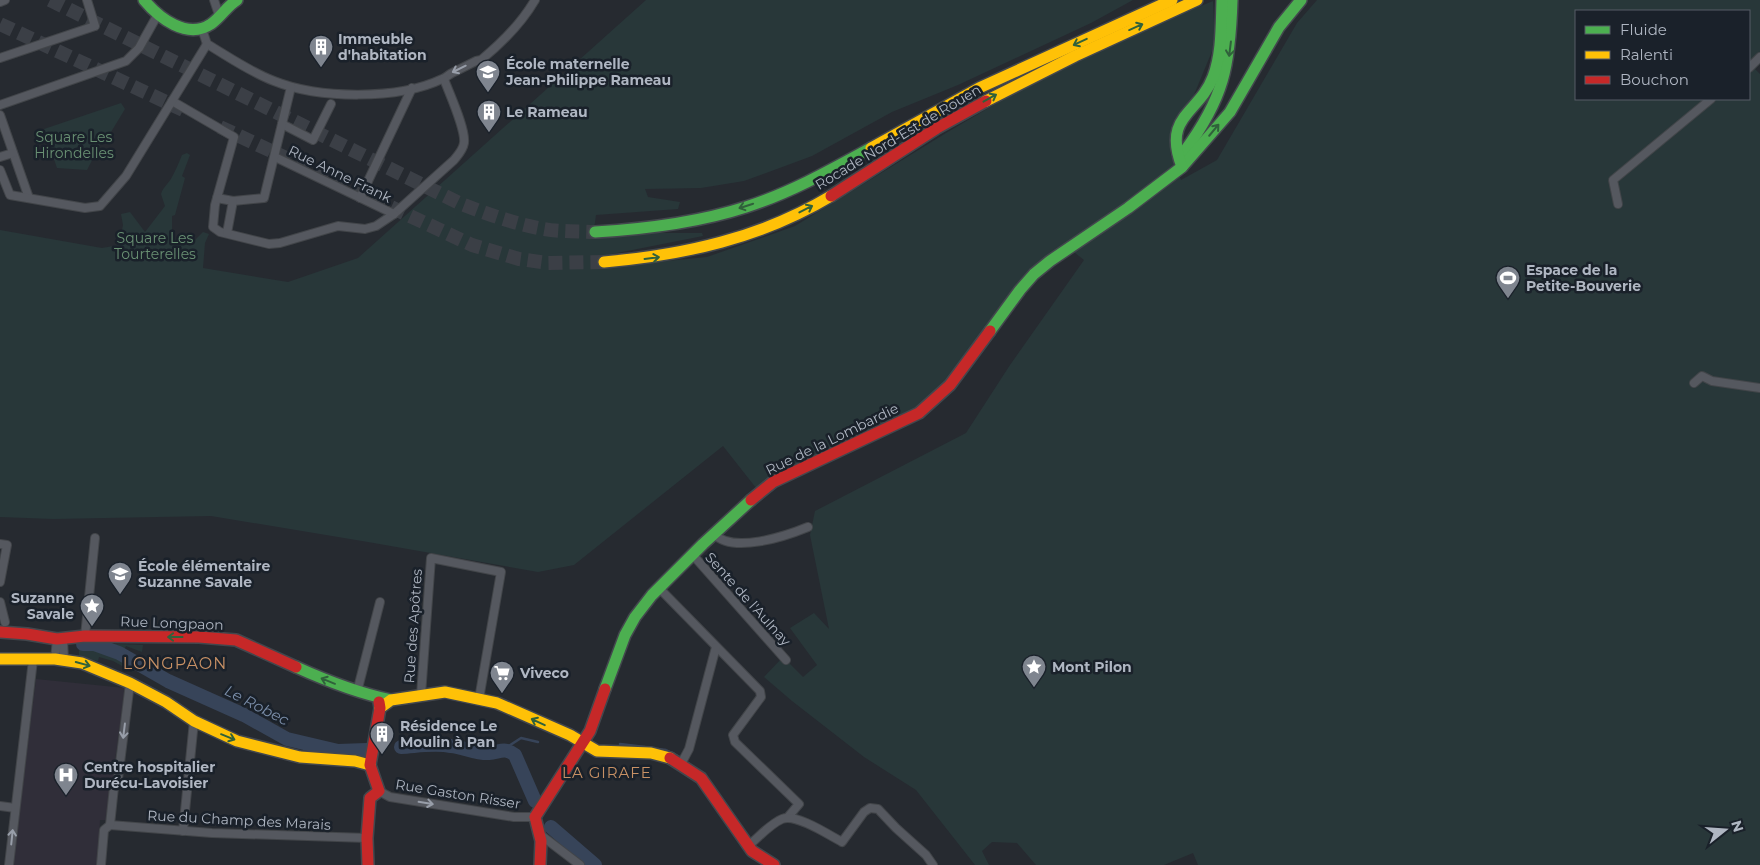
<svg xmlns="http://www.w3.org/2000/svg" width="1760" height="865" font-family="Montserrat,sans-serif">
  <rect width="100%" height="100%" fill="#262a30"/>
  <!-- medical -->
  <polygon fill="#302e39" points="36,679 125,688 107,820 100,820 98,865 13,865"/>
  <!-- green -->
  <g fill="#283739" fill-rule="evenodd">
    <path d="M646,0H1133L1091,23L958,85L892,112L812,156L744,181L701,188L645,189L648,197L680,202L678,209L596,215L593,237L653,233H702L703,236L602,256L605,267L707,257L795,226L946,133L1019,90L1147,28L1213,1L1215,44L1170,153L1181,180L1217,160L1297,23L1317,0H1760V64L1755,69L1760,74V865H1198L1193,853L1164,865H1036L1017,843L992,842L982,851L989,865H975L916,790L864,757L792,701L764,677L783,657L803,677L817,665L790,628L814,613L829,629L810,535L815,511L966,433L1010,365L1084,260L1070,249L1031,281L941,397L760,493L723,446L574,565L538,572L368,542L211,516L53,519L0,517V230L102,248L119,245L123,225L121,214L130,212L145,232L165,206L161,194C163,187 169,183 172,177C176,170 179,162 182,155L187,153L190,155L182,176L185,178L175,215L172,216V239L195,240L203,232L209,234L205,243L203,268L288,282L358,258ZM1576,11H1749V99H1576Z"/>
    <polygon points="121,103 125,109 108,137 103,139 87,170 57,168 44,129"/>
    <polygon points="91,643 143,645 142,652 126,646 122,654"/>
    <path d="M79,645C101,646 118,653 138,664L133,672L113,661L99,657L98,661L79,657Z"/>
  </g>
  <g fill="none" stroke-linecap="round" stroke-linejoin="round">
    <!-- stream -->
    <g stroke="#374459" stroke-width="2.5">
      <polyline points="620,744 645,747"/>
      <polyline points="504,749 521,738 538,742"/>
      <polyline points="658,749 666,750 680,757"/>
    </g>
    <!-- river -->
    <g stroke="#374459" stroke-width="14">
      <polyline points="83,644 94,644 119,653 168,681 244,715 287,739 338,751 367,750"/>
      <path d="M401,747C418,746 435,743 451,746C463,747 477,754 489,753C500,752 505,747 515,755L535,801"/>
      <polyline points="551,827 595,865"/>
    </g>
    <!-- highway-tunnel -->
    <g stroke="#3b3f46" stroke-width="14" stroke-dasharray="14 7" stroke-linecap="butt">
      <path d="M50,0L459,203C487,214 515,224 544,229C561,232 578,231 595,232"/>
      <polyline points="0,24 183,110"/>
      <polyline points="220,127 472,245 519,259 548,263 604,262"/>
    </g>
    <defs>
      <g id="street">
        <polyline points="214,0 219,15"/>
        <polyline points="0,2 5,0"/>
        <path d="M202,29L207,44C229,57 250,72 274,81C319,99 398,100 442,79C446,78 448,75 452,73C460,69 468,65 476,61L481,60C503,42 521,24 535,0"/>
        <polyline points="0,58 95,26 87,0"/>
        <polyline points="1749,68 1760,57"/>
        <path d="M172,101L234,137L215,205L213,227L220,232L269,244L280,243L338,226L365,229L376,226L394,214L454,160C458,155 463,150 464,143C466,129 449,93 444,79"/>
        <polyline points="0,105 126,61 139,48 158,14"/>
        <polyline points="0,115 29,198"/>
        <polyline points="282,124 313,140 331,104"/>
        <polyline points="0,157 13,153"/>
        <polyline points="275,157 394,214"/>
        <polyline points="0,170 10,195 85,208 100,206 126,176 207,44"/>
        <polyline points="217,198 233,201 264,198 291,87"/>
        <polyline points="360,198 412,88"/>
        <polyline points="1618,204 1613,180 1711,99"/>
        <polyline points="227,233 233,201"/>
        <polyline points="1694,383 1702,376 1712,381 1760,388"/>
        <path d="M714,534C733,554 786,536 808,527"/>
        <polyline points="0,544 7,545 0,582"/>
        <polyline points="692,554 786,660"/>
        <polyline points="659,588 760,691 761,697 733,735 735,742 799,804 788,817"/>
        <polyline points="0,602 5,622"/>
        <polyline points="85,636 95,538"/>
        <polyline points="63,638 64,661"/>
        <polyline points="55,659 57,639"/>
        <polyline points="357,692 380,602"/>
        <polyline points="421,695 431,558 501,572 479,699"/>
        <polyline points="681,764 689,749 716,647"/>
        <polyline points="379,791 390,797 514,817 535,817"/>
        <polyline points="0,806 15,808"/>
        <polyline points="110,825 212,833 367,838"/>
        <polyline points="183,831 194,721"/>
        <polyline points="542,836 580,865"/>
        <path d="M748,846C759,837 770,824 782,819C796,813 829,835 842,842L864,812L870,808L878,809L896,828L926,855L933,865"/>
        <polyline points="9,865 33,660"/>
        <polyline points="101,865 104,830 110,825 114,787 118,779 130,683"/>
      </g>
      <g id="fast">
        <path d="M144,0C159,18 187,40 211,24C221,17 227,6 237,0"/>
        <path d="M1184,152C1224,98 1230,66 1232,0"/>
        <polyline points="1182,167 1230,112 1279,27 1301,0"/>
        <path d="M595,232C646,229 697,223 746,207C790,193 831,170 871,148"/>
        <path d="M990,331L1020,290L1034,274L1050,261L1128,208L1182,167C1162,115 1199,114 1213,77C1222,53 1221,26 1222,0"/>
        <path d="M296,667C327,681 358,693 391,700"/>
        <polyline points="605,689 625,635 635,617 652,595 703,544 751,500"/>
      </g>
      <g id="slow">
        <polyline points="986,101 1075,56 1197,0"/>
        <polyline points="871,148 979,88 1172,0"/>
        <path d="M604,262C684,255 761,238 831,196"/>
        <polyline points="0,659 55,659 82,663 130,683 166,702 194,721 237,741 300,757 355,761 370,765"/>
        <polyline points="380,708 391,700 445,692 497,703 570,735 597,751 651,753 670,758"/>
      </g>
      <g id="jam">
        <polyline points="831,196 937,128 986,101"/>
        <polyline points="751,500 773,482 919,413 950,385 990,331"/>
        <polyline points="0,632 27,634 57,639 85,636 199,637 236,640 296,667"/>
        <polyline points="670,758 701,778 752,851 774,865"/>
        <polyline points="368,865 367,838 370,798 379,791 370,765 380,708 379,702"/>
        <polyline points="540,865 541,841 535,817 590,731 605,689"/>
      </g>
    </defs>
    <!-- street casing -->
    <use href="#street" stroke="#424549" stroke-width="10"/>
    <!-- fast casing -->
    <use href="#fast" stroke="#43474d" stroke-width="14"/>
    <!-- slow casing -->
    <use href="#slow" stroke="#43474d" stroke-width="14"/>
    <!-- jam casing -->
    <use href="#jam" stroke="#43474d" stroke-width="14"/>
    <!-- street -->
    <use href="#street" stroke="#55585f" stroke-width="8"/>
    <!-- fast -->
    <use href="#fast" stroke="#4caf50" stroke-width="11"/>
    <!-- slow -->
    <use href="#slow" stroke="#ffc107" stroke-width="11"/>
    <!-- jam -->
    <use href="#jam" stroke="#c62828" stroke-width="11"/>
  </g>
  <!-- one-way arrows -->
  <defs><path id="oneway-shaft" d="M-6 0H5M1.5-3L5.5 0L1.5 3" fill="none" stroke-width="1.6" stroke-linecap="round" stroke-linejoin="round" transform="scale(1.25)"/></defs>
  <g stroke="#30613b">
    <use href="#oneway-shaft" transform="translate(1136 27) rotate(-24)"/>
    <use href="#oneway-shaft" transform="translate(1080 42) rotate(155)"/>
    <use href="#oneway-shaft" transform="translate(1230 49) rotate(97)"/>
    <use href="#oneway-shaft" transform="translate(990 98) rotate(-29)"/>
    <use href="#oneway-shaft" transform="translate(1214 130) rotate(-50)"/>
    <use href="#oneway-shaft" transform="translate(746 206) rotate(162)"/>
    <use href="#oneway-shaft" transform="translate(806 209) rotate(-27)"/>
    <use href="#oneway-shaft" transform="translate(652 258) rotate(-7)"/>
    <use href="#oneway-shaft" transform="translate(175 637) rotate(180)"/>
    <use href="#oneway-shaft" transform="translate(83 664) rotate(15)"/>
    <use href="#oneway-shaft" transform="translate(328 681) rotate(-158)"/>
    <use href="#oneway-shaft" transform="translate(538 722) rotate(-155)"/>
    <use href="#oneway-shaft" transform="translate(228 737) rotate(22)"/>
  </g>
  <g stroke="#989ea9">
    <use href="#oneway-shaft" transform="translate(459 69) rotate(154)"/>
    <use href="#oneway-shaft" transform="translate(124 731) rotate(97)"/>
    <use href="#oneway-shaft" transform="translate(426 803) rotate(9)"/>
    <use href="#oneway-shaft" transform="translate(12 837) rotate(-84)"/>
  </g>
  <!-- icons -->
  <defs>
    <symbol id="building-pin" viewBox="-11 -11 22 30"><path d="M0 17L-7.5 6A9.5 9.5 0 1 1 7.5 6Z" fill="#7f858f" stroke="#1a212a"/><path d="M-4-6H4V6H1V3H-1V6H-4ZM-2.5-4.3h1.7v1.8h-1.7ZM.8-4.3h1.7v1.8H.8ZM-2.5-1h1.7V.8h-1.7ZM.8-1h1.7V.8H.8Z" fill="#fff"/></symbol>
    <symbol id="school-pin" viewBox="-11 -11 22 30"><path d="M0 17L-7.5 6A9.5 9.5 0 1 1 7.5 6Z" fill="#7f858f" stroke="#1a212a"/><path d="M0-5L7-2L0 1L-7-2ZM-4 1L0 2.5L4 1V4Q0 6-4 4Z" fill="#fff"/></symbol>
    <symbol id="stadium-pin" viewBox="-11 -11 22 30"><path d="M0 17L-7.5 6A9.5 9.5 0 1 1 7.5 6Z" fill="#7f858f" stroke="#1a212a"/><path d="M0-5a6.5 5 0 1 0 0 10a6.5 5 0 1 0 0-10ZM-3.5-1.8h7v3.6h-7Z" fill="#fff"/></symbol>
    <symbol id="sight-pin" viewBox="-11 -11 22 30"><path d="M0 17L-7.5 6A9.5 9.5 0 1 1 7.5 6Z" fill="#7f858f" stroke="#1a212a"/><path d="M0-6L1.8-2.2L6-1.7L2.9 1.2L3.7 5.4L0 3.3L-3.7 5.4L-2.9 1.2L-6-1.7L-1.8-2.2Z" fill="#fff"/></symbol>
    <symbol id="supermarket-pin" viewBox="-11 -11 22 30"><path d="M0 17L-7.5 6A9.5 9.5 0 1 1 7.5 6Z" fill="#7f858f" stroke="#1a212a"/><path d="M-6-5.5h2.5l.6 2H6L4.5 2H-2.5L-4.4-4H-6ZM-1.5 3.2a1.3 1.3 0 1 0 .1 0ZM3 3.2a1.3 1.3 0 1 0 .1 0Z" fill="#fff"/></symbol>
    <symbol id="hospital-pin" viewBox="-11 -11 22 30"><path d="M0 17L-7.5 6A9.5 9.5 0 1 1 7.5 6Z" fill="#7f858f" stroke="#1a212a"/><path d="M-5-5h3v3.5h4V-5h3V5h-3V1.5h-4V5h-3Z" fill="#fff"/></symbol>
  </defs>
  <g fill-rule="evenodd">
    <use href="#building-pin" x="307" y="33" width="28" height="38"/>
    <use href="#school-pin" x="474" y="58" width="28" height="38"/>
    <use href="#building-pin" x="475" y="98" width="28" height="38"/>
    <use href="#stadium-pin" x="1494" y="264" width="28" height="38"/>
    <use href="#school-pin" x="106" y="560" width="28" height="38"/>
    <use href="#sight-pin" x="78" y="592" width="28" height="38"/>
    <use href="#sight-pin" x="1020" y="653" width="28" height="38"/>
    <use href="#supermarket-pin" x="488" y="659" width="28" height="38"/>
    <use href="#building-pin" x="368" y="720" width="28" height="38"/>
    <use href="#hospital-pin" x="52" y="761" width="28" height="38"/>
  </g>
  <g text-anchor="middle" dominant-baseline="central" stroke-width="5" stroke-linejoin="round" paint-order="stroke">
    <!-- poi labels -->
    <g font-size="14" font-weight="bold" fill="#afb6c2" stroke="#1a212a" text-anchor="start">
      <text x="338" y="39">Immeuble<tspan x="338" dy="16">d'habitation</tspan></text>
      <text x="506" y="64">École maternelle<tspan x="506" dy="16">Jean-Philippe Rameau</tspan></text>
      <text x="506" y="112">Le Rameau</text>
      <text x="1526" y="270">Espace de la<tspan x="1526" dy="16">Petite-Bouverie</tspan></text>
      <text x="138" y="566">École élémentaire<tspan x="138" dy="16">Suzanne Savale</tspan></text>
      <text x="74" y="598" text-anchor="end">Suzanne<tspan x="74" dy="16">Savale</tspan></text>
      <text x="1052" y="667">Mont Pilon</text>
      <text x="520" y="673">Viveco</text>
      <text x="400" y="726">Résidence Le<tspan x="400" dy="16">Moulin à Pan</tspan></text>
      <text x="84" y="767">Centre hospitalier<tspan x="84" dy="16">Durécu-Lavoisier</tspan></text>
    </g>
    <!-- park labels -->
    <g font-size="14" fill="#699073" stroke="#1a212a">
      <text x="74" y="137">Square Les<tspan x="74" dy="16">Hirondelles</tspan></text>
      <text x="155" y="238">Square Les<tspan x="155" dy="16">Tourterelles</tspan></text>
    </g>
    <!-- street labels -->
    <g font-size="14" fill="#afb6c2" stroke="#1a212a">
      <text transform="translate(898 137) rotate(-31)">Rocade Nord-Est de Rouen</text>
      <text transform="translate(340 174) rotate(26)">Rue Anne Frank</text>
      <text transform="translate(832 439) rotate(-26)">Rue de la Lombardie</text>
      <text transform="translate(748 599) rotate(48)">Sente de l'Aulnay</text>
      <text transform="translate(172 623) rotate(2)">Rue Longpaon</text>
      <text transform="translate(413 626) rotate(-86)">Rue des Apôtres</text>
      <text transform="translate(458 794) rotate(9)">Rue Gaston Risser</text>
      <text transform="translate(239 820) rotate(3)">Rue du Champ des Marais</text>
    </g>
    <!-- water labels -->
    <g font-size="15" font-style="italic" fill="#7a8da8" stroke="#1a212a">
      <text transform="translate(257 705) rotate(27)">Le Robec</text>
    </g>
    <!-- neighbourhood labels -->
    <g font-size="15" letter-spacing="1" fill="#c89165" stroke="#1a212a">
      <text x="607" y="772">LA GIRAFE</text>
    </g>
    <!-- quarter labels -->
    <g font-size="16" letter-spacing="1" fill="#c89165" stroke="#1a212a">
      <text x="175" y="663">LONGPAON</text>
    </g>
  </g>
  <!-- legend -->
  <rect x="1575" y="10" width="175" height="90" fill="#1a212a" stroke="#565d67"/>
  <rect x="1585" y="26" width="25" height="8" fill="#4caf50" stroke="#565d67"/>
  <text x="1620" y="35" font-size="15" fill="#afb6c2">Fluide</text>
  <rect x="1585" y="51" width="25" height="8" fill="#ffc107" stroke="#565d67"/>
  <text x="1620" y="60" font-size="15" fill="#afb6c2">Ralenti</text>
  <rect x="1585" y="76" width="25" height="8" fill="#c62828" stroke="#565d67"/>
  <text x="1620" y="85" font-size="15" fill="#afb6c2">Bouchon</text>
  <!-- north arrow -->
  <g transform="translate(1725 830) rotate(73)" stroke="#1a212a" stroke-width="4" paint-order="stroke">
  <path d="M0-4L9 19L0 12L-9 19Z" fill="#afb6c2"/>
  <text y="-8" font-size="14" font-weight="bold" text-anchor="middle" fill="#afb6c2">N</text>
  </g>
</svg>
